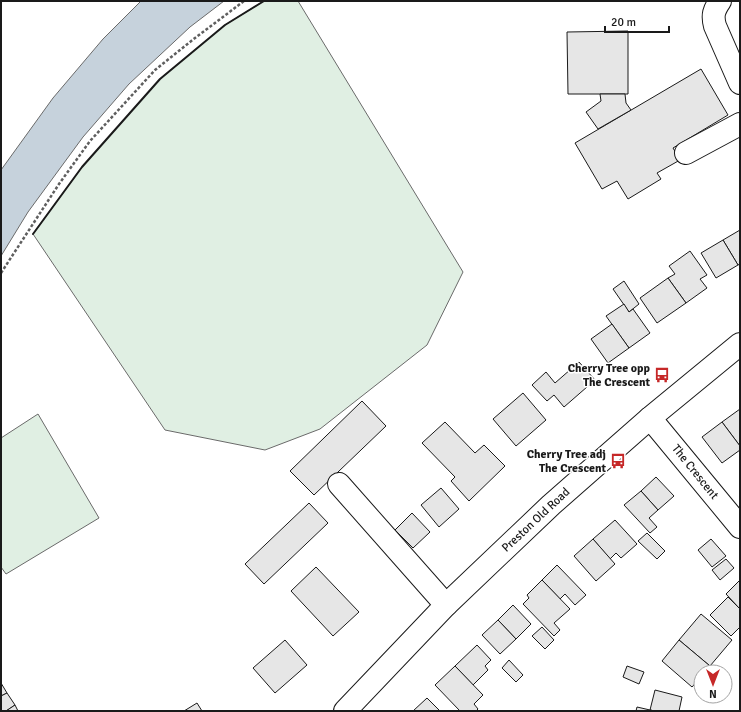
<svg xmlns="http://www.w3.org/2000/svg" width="741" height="712" font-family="Signika,sans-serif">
  <rect width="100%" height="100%" fill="#fff"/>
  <!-- green -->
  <g fill="#e0efe3" stroke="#6a6a6a">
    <polygon points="264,1 298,1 463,272 427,345 320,429 265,450 165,430 33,234 82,167 160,79 225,25"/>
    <polygon points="38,414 99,518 6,574 1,567 1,438"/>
  </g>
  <!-- water -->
  <polygon fill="#c6d2dc" stroke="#6a6a6a" points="141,1 224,1 190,27 129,84 83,137 28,212 1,256 1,170 53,98 103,39"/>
  <!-- building -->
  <g fill="#e6e6e6" stroke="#1a1a1a">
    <polygon points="628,31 628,94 568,94 567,32"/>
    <polygon points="701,69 728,115 673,148 680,160 657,173 661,179 628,199 617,181 602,189 575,143"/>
    <polygon points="600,94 625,94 626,103 631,110 598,129 586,112 601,101"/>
    <polygon points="740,230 740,264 738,265 723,240"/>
    <polygon points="723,240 738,265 716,278 701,253"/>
    <polygon points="690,251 707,275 700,279 707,288 686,303 668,278 675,274 669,266"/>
    <polygon points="668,278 686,303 657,323 640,298"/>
    <polygon points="624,281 639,304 629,312 613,289"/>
    <polygon points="624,304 629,312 633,309 650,333 629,348 606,316"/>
    <polygon points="612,324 629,348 608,363 591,339"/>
    <polygon points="579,362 595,380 564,407 554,395 547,401 532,385 546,372 555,383"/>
    <polygon points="523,393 546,420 516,446 493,419"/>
    <polygon points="362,401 386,426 314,495 290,471"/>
    <polygon points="740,409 740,446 722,422"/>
    <polygon points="445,422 475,453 484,445 505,466 469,501 451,481 455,477 422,443"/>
    <polygon points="722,422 740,446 740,450 722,463 702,437"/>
    <polygon points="656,477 674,496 658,510 641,491"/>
    <polygon points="441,488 459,509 439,527 421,505"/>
    <polygon points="641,491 658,510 649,518 657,527 650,533 624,505"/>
    <polygon points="309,503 328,523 264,584 245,564"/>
    <polygon points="412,513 430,532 413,548 395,530"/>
    <polygon points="615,520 637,544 621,558 616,553 610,559 593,539"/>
    <polygon points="647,533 665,551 657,559 638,541"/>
    <polygon points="593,539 615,564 596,581 574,556"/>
    <polygon points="711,539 726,556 712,567 698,550"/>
    <polygon points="726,559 734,568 720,580 712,570"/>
    <polygon points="557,565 586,595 575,605 565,594 560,599 542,580"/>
    <polygon points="316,567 359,612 333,636 291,591"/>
    <polygon points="542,580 570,609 554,623 560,630 554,636 523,604 529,598 527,595"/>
    <polygon points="740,580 740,609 726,594"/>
    <polygon points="728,597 740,609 740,627 731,636 710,615"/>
    <polygon points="513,605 531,624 516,639 498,620"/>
    <polygon points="701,614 732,640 710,666 679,640"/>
    <polygon points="498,620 516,639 500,654 482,635"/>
    <polygon points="542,627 554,640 545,649 532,636"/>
    <polygon points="285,640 307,665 275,693 253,668"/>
    <polygon points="679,640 710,666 705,672 701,672 701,677 692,687 662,661"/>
    <polygon points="477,645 491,660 485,666 488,670 473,685 455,666"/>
    <polygon points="509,660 523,675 516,682 502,668"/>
    <polygon points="455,666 483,695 474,704 478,709 476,711 460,711 435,685"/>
    <polygon points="627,666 644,672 639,684 623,677"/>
    <polygon points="1,683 7,693 1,696"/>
    <polygon points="655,690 682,697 679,711 655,711 650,710"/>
    <polygon points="7,693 15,705 6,711 1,711 1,696"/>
    <polygon points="427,698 440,711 413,711"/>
    <polygon points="197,703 202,711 184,711"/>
    <polygon points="15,705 18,711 6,711"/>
    <polygon points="637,707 650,710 655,711 636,711"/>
  </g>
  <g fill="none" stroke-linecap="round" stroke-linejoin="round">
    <defs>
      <g id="minor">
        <path d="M720,1C714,10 712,15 715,26L740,83"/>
        <polyline points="686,153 740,124"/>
        <polyline points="650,418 740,527"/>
        <polyline points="339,484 446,605"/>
      </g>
      <polyline id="major" points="345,711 446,605 551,505 650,418 740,344"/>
    </defs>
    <!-- minor casing -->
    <use href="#minor" stroke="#1a1a1a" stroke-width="24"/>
    <!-- major casing -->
    <use href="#major" stroke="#1a1a1a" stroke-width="24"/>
    <!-- path -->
    <polyline stroke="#5f5f5f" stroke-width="2.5" stroke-dasharray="3 2" stroke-linecap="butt" points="1,273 59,184 90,141 155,70 195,38 244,1"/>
    <!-- minor -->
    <use href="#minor" stroke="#fff" stroke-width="22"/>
    <!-- major -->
    <use href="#major" stroke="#fff" stroke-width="22"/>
    <!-- wall -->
    <polyline stroke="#1a1a1a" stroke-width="2" points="33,234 82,167 160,79 225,25 264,1"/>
  </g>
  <!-- icons -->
  <defs>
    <symbol id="bus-bare" viewBox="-9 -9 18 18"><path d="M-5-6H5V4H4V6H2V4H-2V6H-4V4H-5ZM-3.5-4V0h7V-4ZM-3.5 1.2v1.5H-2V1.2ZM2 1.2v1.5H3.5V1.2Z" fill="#c62828" stroke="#fff" stroke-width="2.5" paint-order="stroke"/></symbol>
  </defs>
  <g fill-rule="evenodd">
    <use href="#bus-bare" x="651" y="364" width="22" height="22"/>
    <use href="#bus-bare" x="607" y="450" width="22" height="22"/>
  </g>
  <g text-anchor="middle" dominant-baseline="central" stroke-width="3" stroke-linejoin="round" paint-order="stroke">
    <!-- poi labels -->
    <g font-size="12" font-weight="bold" fill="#1a1a1a" stroke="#fff" text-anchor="end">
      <text x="650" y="368">Cherry Tree opp<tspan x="650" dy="14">The Crescent</tspan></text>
      <text x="606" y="454">Cherry Tree adj<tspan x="606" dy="14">The Crescent</tspan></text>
    </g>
    <!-- street labels -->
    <g font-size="12" fill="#1a1a1a" stroke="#fff">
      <text transform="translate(695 472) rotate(51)">The Crescent</text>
      <text transform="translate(536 520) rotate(-43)">Preston Old Road</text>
    </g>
  </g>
  <!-- border -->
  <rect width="741" height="712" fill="none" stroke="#1a1a1a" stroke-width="4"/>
  <!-- north arrow -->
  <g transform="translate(713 684) rotate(180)"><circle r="19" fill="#ffffff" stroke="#a3a3a3"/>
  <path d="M0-3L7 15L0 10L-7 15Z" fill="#c62828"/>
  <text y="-6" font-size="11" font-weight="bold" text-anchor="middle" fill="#1a1a1a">N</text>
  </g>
  <!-- scale -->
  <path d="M605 26v6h64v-6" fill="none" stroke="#1a1a1a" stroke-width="2"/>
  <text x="611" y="26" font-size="12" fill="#1a1a1a" stroke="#ffffff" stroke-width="3" paint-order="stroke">20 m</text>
</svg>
